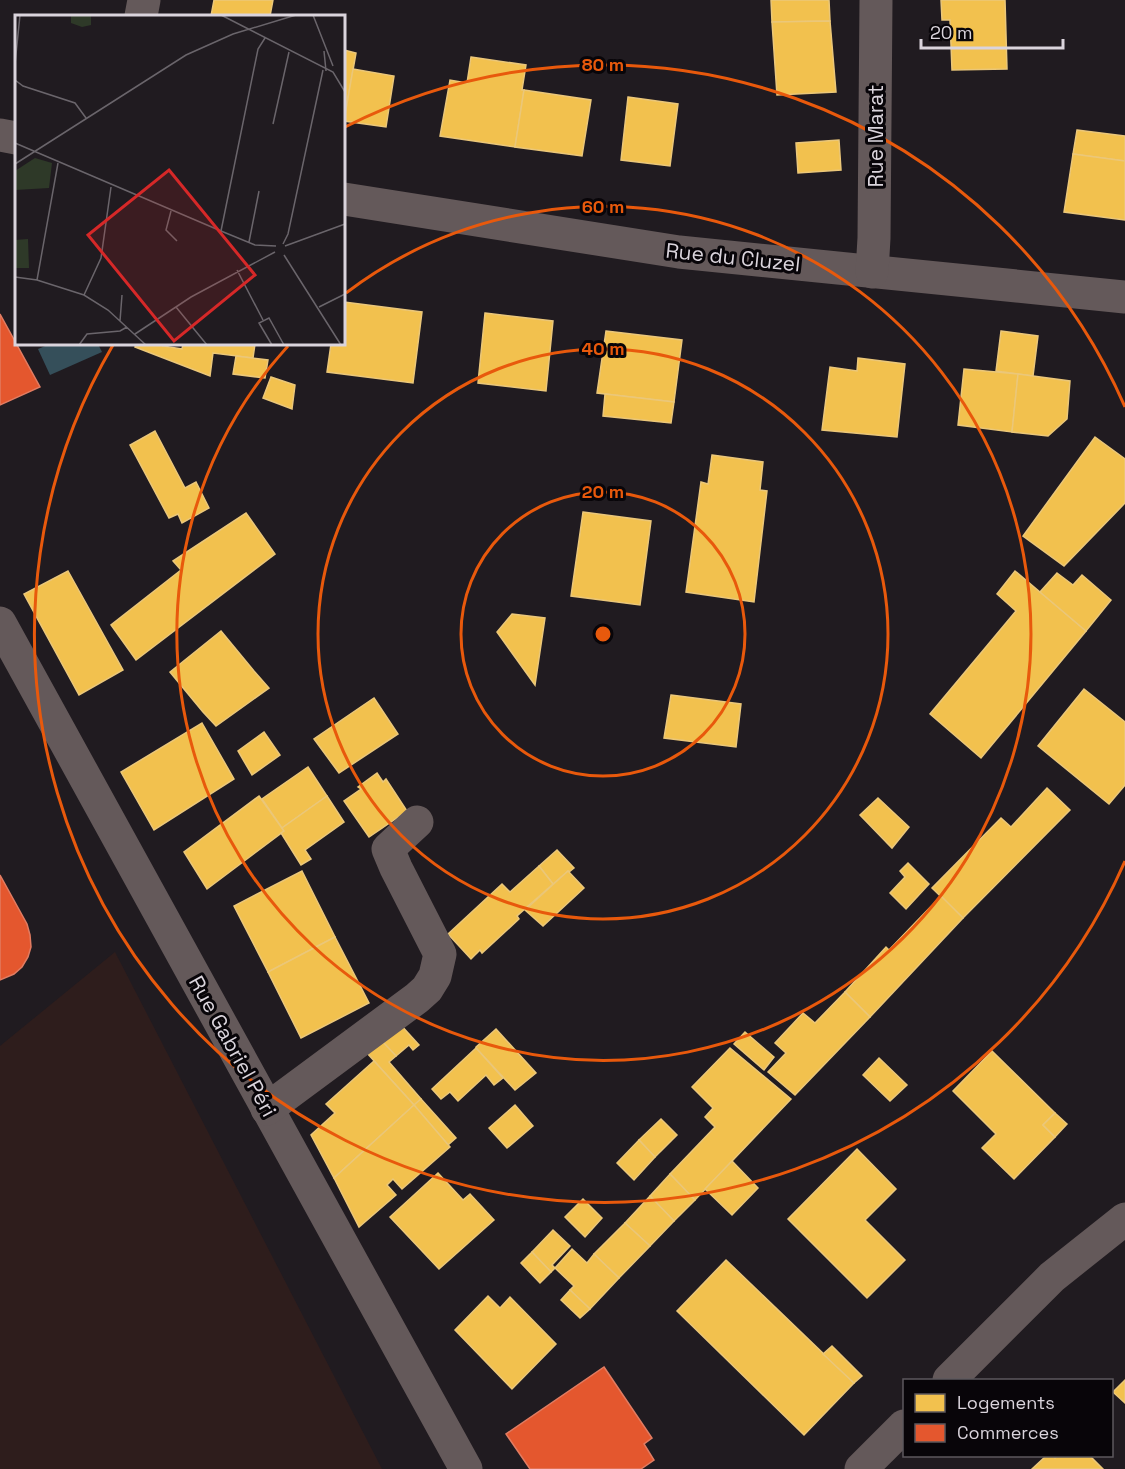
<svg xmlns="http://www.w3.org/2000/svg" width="1125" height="1469" font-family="'Space Grotesk',sans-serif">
  <rect width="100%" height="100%" fill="#201b20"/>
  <!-- industrial -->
  <polygon fill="#2e1d1c" points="115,952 382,1469 0,1469 0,1046"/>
  <!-- water -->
  <polygon fill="#354f5a" points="50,344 98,344 102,352 50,375 38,349"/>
  <!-- homes -->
  <g fill="#f2c14e" stroke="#ebc779" stroke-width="1.5">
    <polygon points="214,0 273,0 270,16 211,16"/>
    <polygon points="771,0 829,0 830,21 772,22"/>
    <polygon points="941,0 1005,0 1007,69 952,70 950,20 942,20"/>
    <polygon points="830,21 836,92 777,95 772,22"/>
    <polygon points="344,50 356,53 344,121"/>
    <polygon points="471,57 526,65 522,90 524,90 515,147 440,136 450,80 467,83"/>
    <polygon points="353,69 394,76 386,127 344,121"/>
    <polygon points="524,90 591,100 582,156 515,147"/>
    <polygon points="628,97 678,104 670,166 621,160"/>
    <polygon points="1077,130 1125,136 1125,161 1073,154"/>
    <polygon points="839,140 841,170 798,173 796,143"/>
    <polygon points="1073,154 1125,161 1125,220 1064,212"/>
    <polygon points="344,302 422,312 413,383 327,372 331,344 344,344"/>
    <polygon points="485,313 553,321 546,391 478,383"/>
    <polygon points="606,331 682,340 674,402 597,393"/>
    <polygon points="1001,331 1038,336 1033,376 996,371"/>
    <polygon points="136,344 164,344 163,346 182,349 183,344 255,344 253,358 213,353 210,376 135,347"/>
    <polygon points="236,356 268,360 265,378 233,374"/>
    <polygon points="858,358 905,364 897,437 822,430 830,367 857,371"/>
    <polygon points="964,369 1018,374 1012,432 958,425"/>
    <polygon points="1018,374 1070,381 1067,419 1048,436 1012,432"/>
    <polygon points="271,377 295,385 292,409 263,398"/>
    <polygon points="605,394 674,402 671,423 603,416"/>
    <polygon points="155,431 185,488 196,482 209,508 182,523 178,514 169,518 130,445"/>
    <polygon points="1095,437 1125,459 1125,503 1064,566 1023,536"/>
    <polygon points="712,455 763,462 760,490 767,491 754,602 686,592 701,482 708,484"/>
    <polygon points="583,512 651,521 640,605 571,596"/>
    <polygon points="246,513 275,554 136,660 111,625 181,570 173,561"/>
    <polygon points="68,571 123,670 79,695 24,594"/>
    <polygon points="1015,571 1086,631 981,758 930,714 1016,611 997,594"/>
    <polygon points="1057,573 1073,585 1082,575 1111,600 1086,631 1040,592"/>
    <polygon points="512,614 545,618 535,685 497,632"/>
    <polygon points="221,631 254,671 269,688 216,726 203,712 170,672"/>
    <polygon points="1084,689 1125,722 1125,785 1109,804 1038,746"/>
    <polygon points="671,695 741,704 736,747 664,738"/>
    <polygon points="374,698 398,734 339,773 314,739"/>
    <polygon points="202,723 234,779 154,830 121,772"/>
    <polygon points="264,732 280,755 252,775 238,751"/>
    <polygon points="308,767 327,796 282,828 262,799"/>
    <polygon points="377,773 383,782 386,779 407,811 369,837 344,801 361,789 358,787"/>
    <polygon points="1047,788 1070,810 963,918 932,888 1001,818 1011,827"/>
    <polygon points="259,796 284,831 207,889 184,852"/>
    <polygon points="327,796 344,822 305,850 311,859 301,865 281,833 284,831 282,828"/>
    <polygon points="878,798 909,827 892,848 860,815"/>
    <polygon points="557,850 574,868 569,872 568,871 553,884 539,866"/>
    <polygon points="908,863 929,884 906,909 890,893 905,877 900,871"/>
    <polygon points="539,866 553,884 517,916 519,919 482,953 480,950 471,959 448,934 502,884 510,892"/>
    <polygon points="302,871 335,937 268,972 234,906"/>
    <polygon points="568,871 584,888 543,926 525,910"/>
    <polygon points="941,896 963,918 870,1017 845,992 886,947 889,950"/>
    <polygon points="335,937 369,1003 301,1038 268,972"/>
    <polygon points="845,992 870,1017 795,1095 768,1072 786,1053 775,1043 803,1013 815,1023"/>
    <polygon points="399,1023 419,1045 413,1050 409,1045 396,1056 381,1040"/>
    <polygon points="496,1029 536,1073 515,1090 476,1048 476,1047"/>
    <polygon points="745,1032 774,1057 764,1070 734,1044"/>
    <polygon points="381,1040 396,1056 389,1062 421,1099 414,1105 367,1053"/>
    <polygon points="476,1048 503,1078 494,1085 486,1075 458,1101 450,1092 441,1099 432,1089"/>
    <polygon points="730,1048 791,1099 695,1200 670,1174 715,1127 705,1117 713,1108 692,1087"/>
    <polygon points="992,1051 1055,1113 1043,1125 1055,1137 1014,1179 982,1148 996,1134 953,1091"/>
    <polygon points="879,1058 907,1085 890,1101 863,1075"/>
    <polygon points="374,1061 414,1105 334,1178 311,1135 335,1113 326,1104"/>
    <polygon points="421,1099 456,1138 448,1145 414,1105"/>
    <polygon points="414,1105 450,1147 402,1189 393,1179 387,1185 396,1195 359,1227 334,1178"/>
    <polygon points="515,1105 533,1126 507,1148 489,1128"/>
    <polygon points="1055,1113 1067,1124 1055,1137 1043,1125"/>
    <polygon points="661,1119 677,1135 655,1157 639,1140"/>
    <polygon points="639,1140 655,1157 634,1180 617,1163"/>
    <polygon points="857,1149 896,1189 865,1220 905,1260 867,1298 788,1219"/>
    <polygon points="732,1161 758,1188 732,1215 705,1189"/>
    <polygon points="438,1173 463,1200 470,1194 494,1220 439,1269 390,1217"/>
    <polygon points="670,1174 695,1200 674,1221 650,1196"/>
    <polygon points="650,1196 674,1221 650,1246 625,1223"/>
    <polygon points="583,1199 602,1218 585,1237 565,1217"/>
    <polygon points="625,1223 650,1246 619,1278 594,1254"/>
    <polygon points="553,1230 570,1246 552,1265 555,1268 551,1272 532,1252"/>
    <polygon points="572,1249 587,1263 594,1254 619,1278 590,1309 570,1290 574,1286 555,1268"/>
    <polygon points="532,1252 551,1272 540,1283 521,1263"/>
    <polygon points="726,1260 854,1383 804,1435 677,1311"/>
    <polygon points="570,1290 590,1309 580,1318 561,1300"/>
    <polygon points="488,1296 500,1308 510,1297 556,1344 512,1389 455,1330"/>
    <polygon points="832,1346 862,1376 854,1383 823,1354"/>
    <polygon points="1125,1380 1125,1403 1113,1392"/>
    <polygon points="1046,1456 1053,1456 1055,1458 1057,1456 1090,1456 1103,1469 1032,1469"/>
  </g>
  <!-- shops -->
  <g fill="#e4572e" stroke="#e17c62" stroke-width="1.5">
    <polygon points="0,314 40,387 0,405"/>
    <polygon points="0,875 27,924 30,935 31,947 28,957 22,967 14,974 0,980"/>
    <polygon points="604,1367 652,1438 644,1444 654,1460 641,1469 530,1469 506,1434"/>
  </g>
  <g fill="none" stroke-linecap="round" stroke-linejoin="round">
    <!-- street -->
    <g stroke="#64595a" stroke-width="33">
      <polyline points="141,16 144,0"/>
      <polyline points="0,135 16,138"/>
      <polyline points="344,199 679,252 1125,297"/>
      <polyline points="872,272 874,238 876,0"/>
      <polyline points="0,623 466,1469"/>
      <polyline points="267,1109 417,998 427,989 435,976 440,954 396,868 388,849 417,822"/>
      <polyline points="949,1380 1052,1277 1125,1219"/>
      <polyline points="861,1469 904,1426"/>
    </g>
  </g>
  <!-- distance rings -->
  <g fill="none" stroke="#e8590c" stroke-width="3">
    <circle cx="603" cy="634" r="142"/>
    <circle cx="603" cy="634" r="285"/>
    <path d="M346 293A427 427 0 1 1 288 346"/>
    <path d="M1125 861A569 569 0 1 1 113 345M345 127A569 569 0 0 1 1125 407"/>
  </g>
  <g text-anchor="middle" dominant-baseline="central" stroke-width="6" stroke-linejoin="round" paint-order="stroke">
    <!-- street labels -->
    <g font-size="21" fill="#dad4dc" stroke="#080509">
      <text transform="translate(875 136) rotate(-90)">Rue Marat</text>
      <text transform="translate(733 257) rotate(6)">Rue du Cluzel</text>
      <text transform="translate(233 1046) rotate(61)">Rue Gabriel Péri</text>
    </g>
  </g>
  <!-- overview -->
  <g transform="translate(15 15)">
    <rect width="330" height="330" fill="#201b20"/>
    <path d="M56,0H76V10L67,12L56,8ZM20,143L37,148L34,173L0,175V156ZM13,224L14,253H0V225Z" fill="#2e3928"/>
    <path fill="none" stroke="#6a656b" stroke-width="1.5" d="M206,0L318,57L330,77M298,0L318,51M309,36L311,56M0,49L5,0M0,65L8,71L60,88L71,103M258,109L274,37M0,128L206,216L240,230L261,231M0,149L171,40L218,19L281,0M156,196L151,215L162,226M206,216L243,34L250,23M234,227L244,176M268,229L273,219L308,55M270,231L330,209M269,240L326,330M222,255L248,305M0,262L22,265L69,280L93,295L131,330M22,265L43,148M69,280L86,243L96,172M161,292L192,330M304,292L330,279M105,306L107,280M120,319L176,282L260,237M64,330L72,319L105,316L112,312M257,330L244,308L254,303L269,330"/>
    <path fill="#d62828" fill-opacity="0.15" stroke="#d62828" stroke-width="3" d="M154,155L240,260L159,326L73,220Z"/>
    <rect width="330" height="330" fill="none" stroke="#dad4dc" stroke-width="3"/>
  </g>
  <circle cx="603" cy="634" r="9" fill="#e8590c" stroke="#080509" stroke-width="3"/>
  <g font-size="18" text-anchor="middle" font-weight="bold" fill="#e8590c" stroke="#080509" stroke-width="6" stroke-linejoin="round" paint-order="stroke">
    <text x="603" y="71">80 m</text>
    <text x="603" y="213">60 m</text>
    <text x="603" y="355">40 m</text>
    <text x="603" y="498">20 m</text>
  </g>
  <!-- legend -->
  <rect x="903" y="1379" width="210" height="78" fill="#080509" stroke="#5c585d" stroke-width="1.5"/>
  <rect x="915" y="1394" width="30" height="18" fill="#f2c14e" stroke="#5c585d" stroke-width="1.5"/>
  <text x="957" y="1409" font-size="18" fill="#dad4dc">Logements</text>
  <rect x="915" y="1424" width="30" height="18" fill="#e4572e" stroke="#5c585d" stroke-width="1.5"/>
  <text x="957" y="1439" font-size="18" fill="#dad4dc">Commerces</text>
  <!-- scale -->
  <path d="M921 39v9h142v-9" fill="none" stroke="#dad4dc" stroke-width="3"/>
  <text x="930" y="39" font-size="18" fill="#dad4dc" stroke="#080509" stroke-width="4.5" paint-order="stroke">20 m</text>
</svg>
